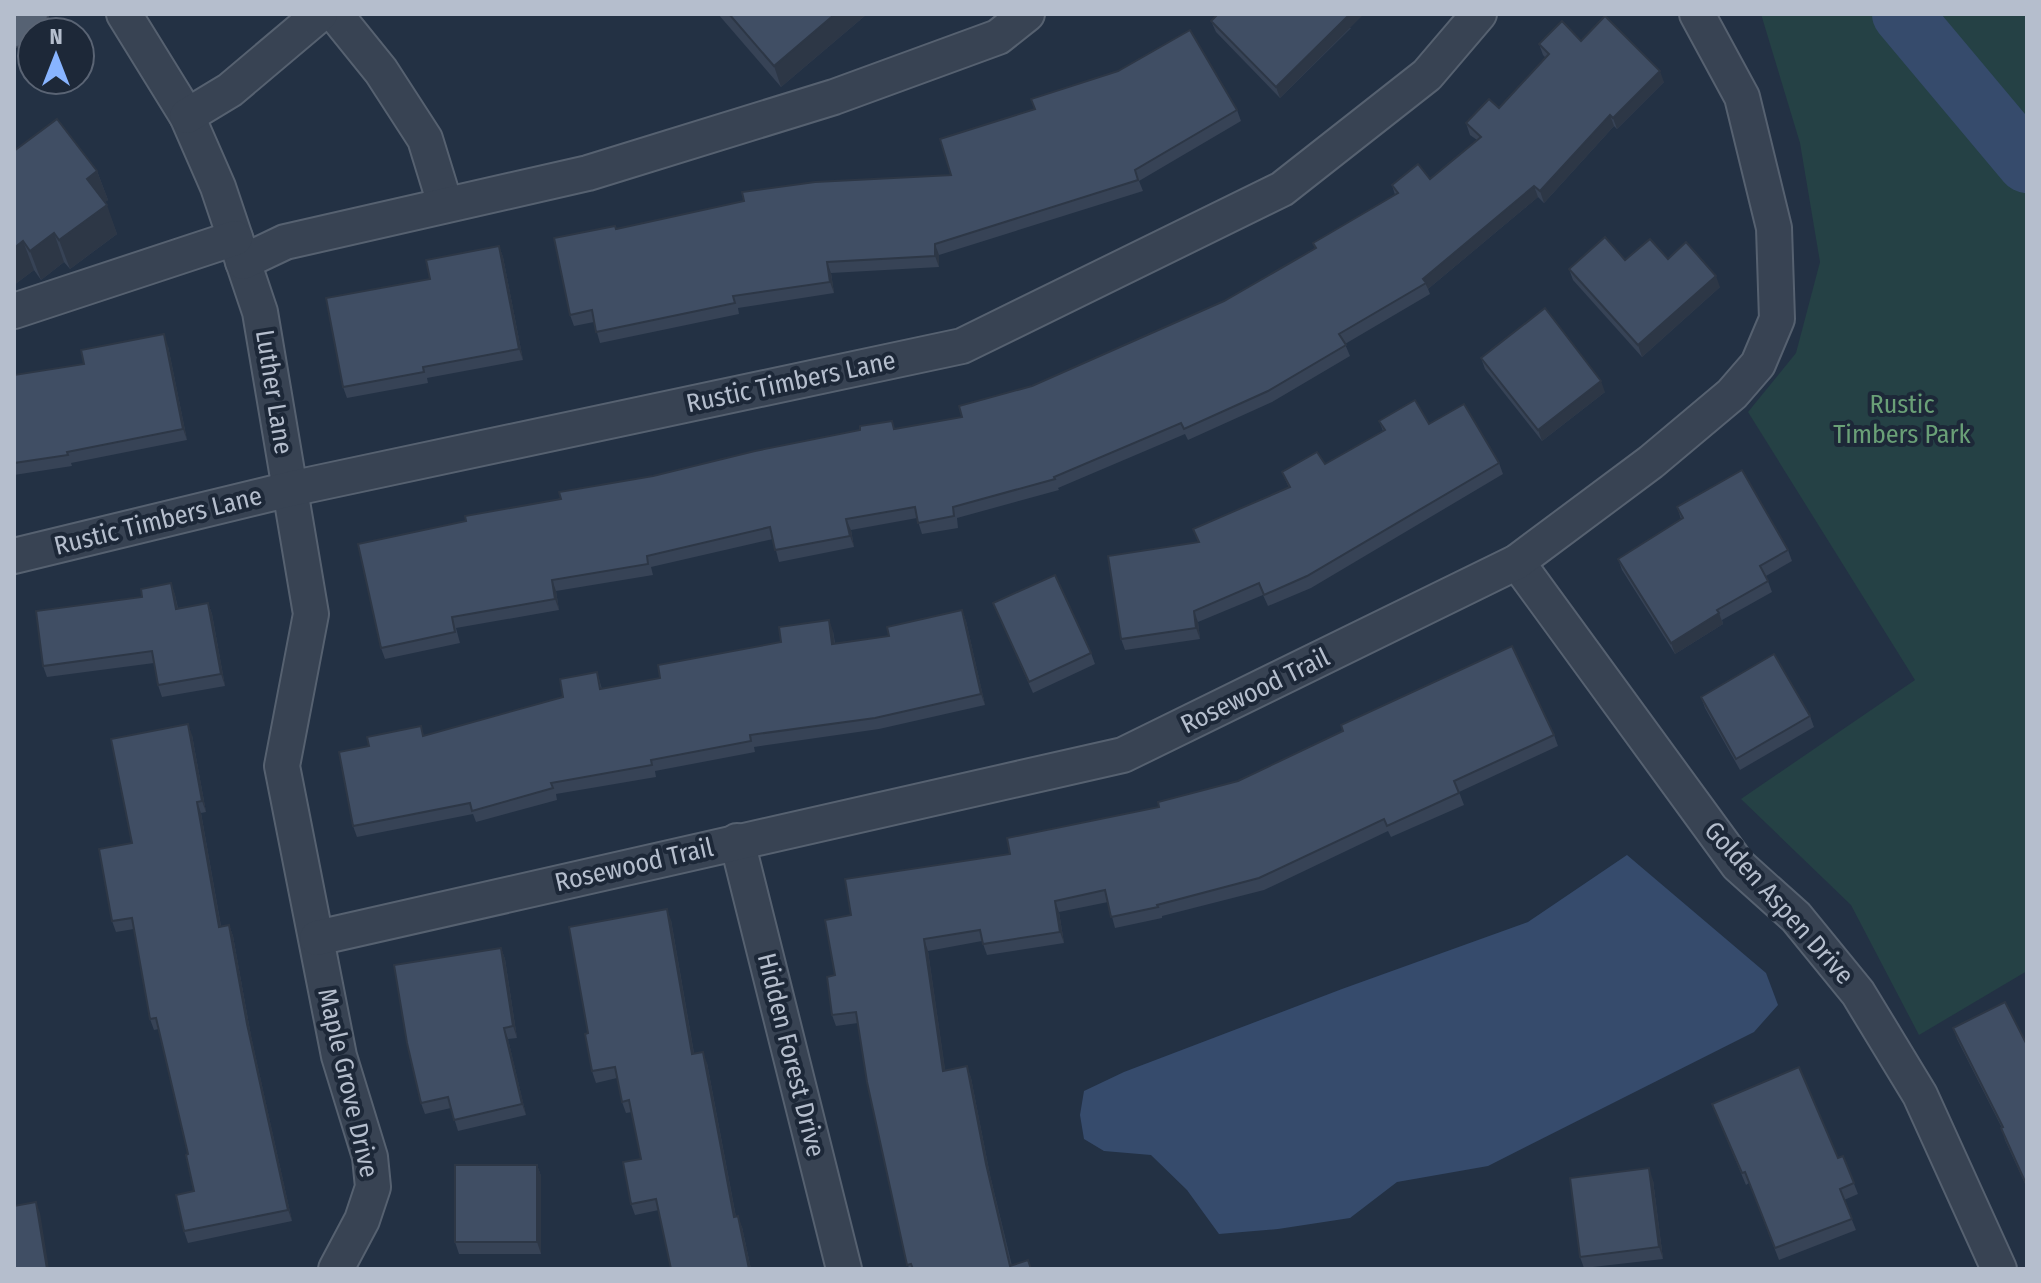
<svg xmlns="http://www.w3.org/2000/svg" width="2041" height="1283" font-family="'Fira Sans Condensed',sans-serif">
  <rect width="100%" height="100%" fill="#233144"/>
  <!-- green -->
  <polygon fill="#254145" points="1761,14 2027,14 2027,971 1919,1035 1851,905 1741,799 1915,680 1748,412 1796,353 1820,262 1800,143"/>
  <!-- water -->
  <polygon fill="#364b6c" points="1627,855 1766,973 1778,1005 1754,1032 1488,1166 1397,1182 1350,1218 1278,1229 1219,1234 1187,1190 1151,1155 1104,1151 1084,1139 1080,1115 1084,1091 1124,1072 1342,989 1528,922"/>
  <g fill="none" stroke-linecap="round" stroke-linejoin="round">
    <!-- river -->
    <polyline stroke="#364b6c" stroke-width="60" points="1902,14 2027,163"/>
    <defs>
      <g id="minor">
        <polyline points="124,14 187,116 218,187 260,312 311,614 282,766 339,1056 370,1157 373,1187 362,1220 336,1269"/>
        <polyline points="335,14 381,71 425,139 445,204"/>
        <polyline points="187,116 230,90 320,14"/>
        <polyline points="243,262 285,242 588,173 834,97 998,37 1027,14"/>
        <polyline points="14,311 235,238"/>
        <polyline points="14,556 290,489 962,346 1282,189 1427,75 1479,14"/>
        <polyline points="1517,562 1738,865 1796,917 1858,993 1920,1095 1999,1269"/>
        <polyline points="737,841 844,1269"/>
        <polyline points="317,938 1123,755 1517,562 1651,462 1732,394 1758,364 1777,319 1774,228 1742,97 1697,14"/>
      </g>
      <polyline id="major" points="14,24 25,14"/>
    </defs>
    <!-- minor casing -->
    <use href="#minor" stroke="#566170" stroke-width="38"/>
    <!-- major casing -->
    <use href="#major" stroke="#424c5c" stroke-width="48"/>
    <!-- minor -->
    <use href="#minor" stroke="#384353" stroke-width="34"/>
    <!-- major -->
    <use href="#major" stroke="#566273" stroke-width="44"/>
  </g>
  <!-- wall -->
  <g fill="#374356">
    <polygon points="718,14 867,14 781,87"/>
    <polygon points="1211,21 1351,28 1280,98 1216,32"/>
    <polygon points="1581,41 1664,82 1617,129 1614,126 1544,203 1538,197 1428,289 1430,294 1345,344 1350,356 1272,402 1188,440 1185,434 1058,488 1059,490 957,518 958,528 922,534 917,518 851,530 854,547 779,562 773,539 651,567 653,575 556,591 559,610 456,628 460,643 385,659 381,648 466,521 653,476 895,429 962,417 1224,301 1315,248 1313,243 1395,195 1392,185 1430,179 1477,140 1470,135 1466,123 1499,108 1546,58 1543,55 1539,44"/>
    <polygon points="1237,110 1241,121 1139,181 1143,191 939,255 939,267 831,273 834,293 738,308 739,314 600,343 594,322 574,326 570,315 616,229 951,175"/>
    <polygon points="14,151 97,171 108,200 105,202 117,234 70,269 64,262 41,280 34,270 14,285"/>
    <polygon points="499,246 503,257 523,360 427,378 428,383 347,398 343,387 430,279"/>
    <polygon points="1668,259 1720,287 1642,357 1573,280 1569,269 1625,260"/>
    <polygon points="168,346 187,440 71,463 72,466 14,475 14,375 84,364"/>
    <polygon points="1481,358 1605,392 1542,441 1485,369"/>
    <polygon points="1379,421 1429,424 1499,463 1503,474 1311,588 1268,606 1263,595 1198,622 1200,639 1125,650 1121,639 1199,542 1193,529 1289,488 1282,472 1325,464 1383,431"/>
    <polygon points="1677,507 1788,550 1792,561 1766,576 1772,592 1722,620 1723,624 1675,654 1622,570 1618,559 1681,519"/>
    <polygon points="171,583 175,595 178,608 208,603 212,614 225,686 162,697 158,685 154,663 47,677 43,666 142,597"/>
    <polygon points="993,603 1091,653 1095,664 1033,693"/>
    <polygon points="962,610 966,621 985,705 879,729 754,747 755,752 655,771 656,777 556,794 557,800 476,822 473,814 357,837 353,826 369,746 421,726 424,736 563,697 597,672 602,689 660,678 833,631 835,643 889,636"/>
    <polygon points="1701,697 1810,716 1814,727 1740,770 1705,708"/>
    <polygon points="192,735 206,812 201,813 221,926 229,925 233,936 251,1036 292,1221 188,1243 184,1231 194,1191 188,1154 159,1029 154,1030 150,1019 134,929 116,932 112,921 132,843"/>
    <polygon points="1554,735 1558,746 1459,792 1464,805 1391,837 1388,831 1264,890 1162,916 1162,918 1115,928 1108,902 1059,912 1064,943 987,955 982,941 928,951 945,1070 967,1066 971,1078 990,1175 1012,1266 1031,1269 909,1269 858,1023 836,1026 832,1015 835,975 851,915 1010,854"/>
    <polygon points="671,920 694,1053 707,1063 736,1217 742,1227 751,1269 671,1269 659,1210 635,1215 631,1204 641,1159 632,1112 626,1113 622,1102 617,1078 596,1083 592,1071 588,1033"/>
    <polygon points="501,948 505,959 517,1038 508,1039 526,1115 458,1131 451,1108 425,1114 421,1103"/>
    <polygon points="1953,1028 2027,1045 2027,1188 2005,1140 2002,1128 1957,1039"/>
    <polygon points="1712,1104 1838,1158 1843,1156 1858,1194 1844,1200 1856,1230 1779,1260 1749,1183 1746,1185"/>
    <polygon points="537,1165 541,1176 541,1254 459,1254 455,1242"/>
    <polygon points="1653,1180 1663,1259 1584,1268 1580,1257"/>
  </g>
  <!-- shaded-wall -->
  <g fill="#2d3746">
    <polygon points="835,14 867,14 781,87 774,66"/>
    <polygon points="1350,14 1364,14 1280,98 1276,87"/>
    <polygon points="1660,71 1664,82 1617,129 1613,118"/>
    <polygon points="1610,115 1614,126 1544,203 1540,191"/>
    <polygon points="97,171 108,200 97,208 87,179"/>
    <polygon points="1534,186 1538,197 1428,289 1423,279"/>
    <polygon points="107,205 117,234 70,269 59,240"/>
    <polygon points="54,233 64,262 41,280 30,251"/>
    <polygon points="23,241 34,270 14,285 14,248"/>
    <polygon points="935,244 939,255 939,267 935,256"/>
    <polygon points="499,246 503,257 523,360 519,349"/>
    <polygon points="827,262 831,273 834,293 830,282"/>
    <polygon points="1716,276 1720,287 1642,357 1638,345"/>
    <polygon points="164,334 168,346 187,440 183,429"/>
    <polygon points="1601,381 1605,392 1542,441 1538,430"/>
    <polygon points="846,519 851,530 854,547 850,536"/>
    <polygon points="552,580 556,591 559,610 555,599"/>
    <polygon points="171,583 175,595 180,620 176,609"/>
    <polygon points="208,603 212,614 225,686 221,674"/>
    <polygon points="962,610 966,621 985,705 981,694"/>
    <polygon points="1194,611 1198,622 1200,639 1196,628"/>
    <polygon points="1719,613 1723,624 1675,654 1671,643"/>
    <polygon points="829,620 833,631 836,655 832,644"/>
    <polygon points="188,724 192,735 206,812 202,801"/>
    <polygon points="197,802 201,813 223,938 219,927"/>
    <polygon points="1055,901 1059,912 1064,943 1060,932"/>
    <polygon points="667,909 671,920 696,1065 692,1054"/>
    <polygon points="229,925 233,936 251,1036 292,1221 288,1210 247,1024"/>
    <polygon points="924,939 928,951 947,1082 943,1071"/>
    <polygon points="501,948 505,959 517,1038 513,1026"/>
    <polygon points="504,1028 508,1039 526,1115 522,1104"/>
    <polygon points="703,1052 707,1063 738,1228 734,1217"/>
    <polygon points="967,1066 971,1078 990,1175 1012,1269 986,1164"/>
    <polygon points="537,1165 541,1176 541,1254 537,1242"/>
    <polygon points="1649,1168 1653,1180 1663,1259 1659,1247"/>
    <polygon points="36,1202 40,1213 49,1269 47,1269"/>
    <polygon points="738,1216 742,1227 751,1269 749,1269"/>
  </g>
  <!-- building -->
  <g fill="#404e64" stroke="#2d3746" stroke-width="2">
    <polygon points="729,14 835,14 774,66"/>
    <polygon points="1218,14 1350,14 1276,87 1211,21"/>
    <polygon points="1605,16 1660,71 1613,118 1610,115 1540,191 1534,186 1423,279 1426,283 1339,334 1346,345 1268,391 1184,429 1181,423 1054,477 1055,479 953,507 954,516 918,523 915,507 846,519 850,536 775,550 770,527 647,556 648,564 552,580 555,599 452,617 455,632 381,648 358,544 466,521 465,516 561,499 559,492 653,476 755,451 860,430 860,426 892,421 894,429 962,417 959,406 1032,386 1224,301 1316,248 1313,243 1398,193 1392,185 1418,164 1430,179 1481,137 1466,123 1489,99 1499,108 1549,54 1539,44 1562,21 1581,41"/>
    <polygon points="1190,30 1237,110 1135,170 1138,180 935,244 935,256 827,262 830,282 733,296 735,303 596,332 592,310 570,315 554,238 615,226 616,229 744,201 742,192 815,182 951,175 940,139 1035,109 1031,99 1118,71"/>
    <polygon points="57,119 97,171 87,179 107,205 59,240 54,233 30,251 23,241 14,248 14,151"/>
    <polygon points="1605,237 1625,260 1650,239 1668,259 1686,242 1716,276 1638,345 1569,269"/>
    <polygon points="499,246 519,349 423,367 424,372 343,387 326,298 430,279 426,260"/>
    <polygon points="1545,308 1601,381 1538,430 1481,358"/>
    <polygon points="164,334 183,429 67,452 68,455 14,463 14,375 84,364 81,350"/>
    <polygon points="1415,400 1429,424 1464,404 1499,463 1307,576 1264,595 1259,583 1194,611 1196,628 1121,639 1108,556 1199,542 1193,529 1290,487 1282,472 1317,452 1325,464 1385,430 1379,421"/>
    <polygon points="1742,470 1788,550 1760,566 1768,581 1717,610 1719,613 1671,643 1618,559 1683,518 1677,507"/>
    <polygon points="1055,575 1091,653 1029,682 993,603"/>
    <polygon points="171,583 176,609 208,603 221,674 158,685 152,651 43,666 36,611 142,597 141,589"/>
    <polygon points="962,610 981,694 875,718 750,735 751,741 651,760 652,765 551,783 553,788 472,811 470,803 353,826 339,752 369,746 367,737 421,726 423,736 563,697 560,679 597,672 600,689 660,678 658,665 781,642 779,627 829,620 832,644 889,636 887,627"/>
    <polygon points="1512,646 1554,735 1454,781 1459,793 1387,826 1384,819 1259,878 1157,905 1158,907 1111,917 1105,890 1055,901 1060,932 983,944 980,930 924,939 943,1071 967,1066 986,1164 1010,1266 1028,1260 1031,1269 913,1269 911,1264 907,1265 867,1082 856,1012 832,1015 827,977 835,975 825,920 851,915 845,879 1010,854 1007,838 1159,807 1158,802 1238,781 1343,731 1341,725"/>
    <polygon points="1774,654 1810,716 1736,759 1701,697"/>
    <polygon points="188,724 202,801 197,802 219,927 229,925 247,1024 288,1210 184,1231 176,1195 194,1191 186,1155 188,1154 156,1018 150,1019 132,918 112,921 99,849 132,843 111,739"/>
    <polygon points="667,909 692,1054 703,1052 734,1217 738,1216 749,1269 671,1269 656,1199 631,1204 623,1162 641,1159 629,1100 622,1102 615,1067 592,1071 585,1034 588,1033 569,927"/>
    <polygon points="501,948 513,1026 504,1028 522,1104 454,1120 448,1097 421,1103 407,1043 394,965"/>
    <polygon points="2005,1002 2027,1045 2027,1186 2001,1128 2003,1127 1953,1028"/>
    <polygon points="1799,1067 1838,1158 1843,1156 1854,1183 1840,1189 1852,1219 1775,1248 1745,1172 1742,1173 1712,1104"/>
    <rect x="455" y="1165" width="82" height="77"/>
    <polygon points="1649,1168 1659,1247 1580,1257 1570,1178"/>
    <polygon points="36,1202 47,1269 14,1269 14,1206"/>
  </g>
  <g text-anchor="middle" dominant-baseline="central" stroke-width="8" stroke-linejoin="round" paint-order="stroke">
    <!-- street labels -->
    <g font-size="26" fill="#b5becd" stroke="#1d2838">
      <text transform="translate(791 382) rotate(-12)">Rustic Timbers Lane</text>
      <text transform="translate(274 392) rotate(81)">Luther Lane</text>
      <text transform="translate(158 521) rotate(-14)">Rustic Timbers Lane</text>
      <text transform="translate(1255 691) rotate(-26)">Rosewood Trail</text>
      <text transform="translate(634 865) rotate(-13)">Rosewood Trail</text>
      <text transform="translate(1779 903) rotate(48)">Golden Aspen Drive</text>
      <text transform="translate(791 1055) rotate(76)">Hidden Forest Drive</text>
      <text transform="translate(348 1083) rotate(77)">Maple Grove Drive</text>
    </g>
    <!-- park labels -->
    <g font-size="26" fill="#6aa077" stroke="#1d2838">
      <text x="1902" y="404">Rustic<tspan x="1902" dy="30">Timbers Park</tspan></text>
    </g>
  </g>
  <!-- border -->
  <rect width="2041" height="1283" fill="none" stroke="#b5becd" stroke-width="32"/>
  <!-- north arrow -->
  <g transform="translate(56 56)"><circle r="38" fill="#1d2838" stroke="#5a6474" stroke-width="2"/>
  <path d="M0-6L14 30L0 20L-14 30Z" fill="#88b4ff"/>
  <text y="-12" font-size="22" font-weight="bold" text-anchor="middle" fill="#b5becd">N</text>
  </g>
</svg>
